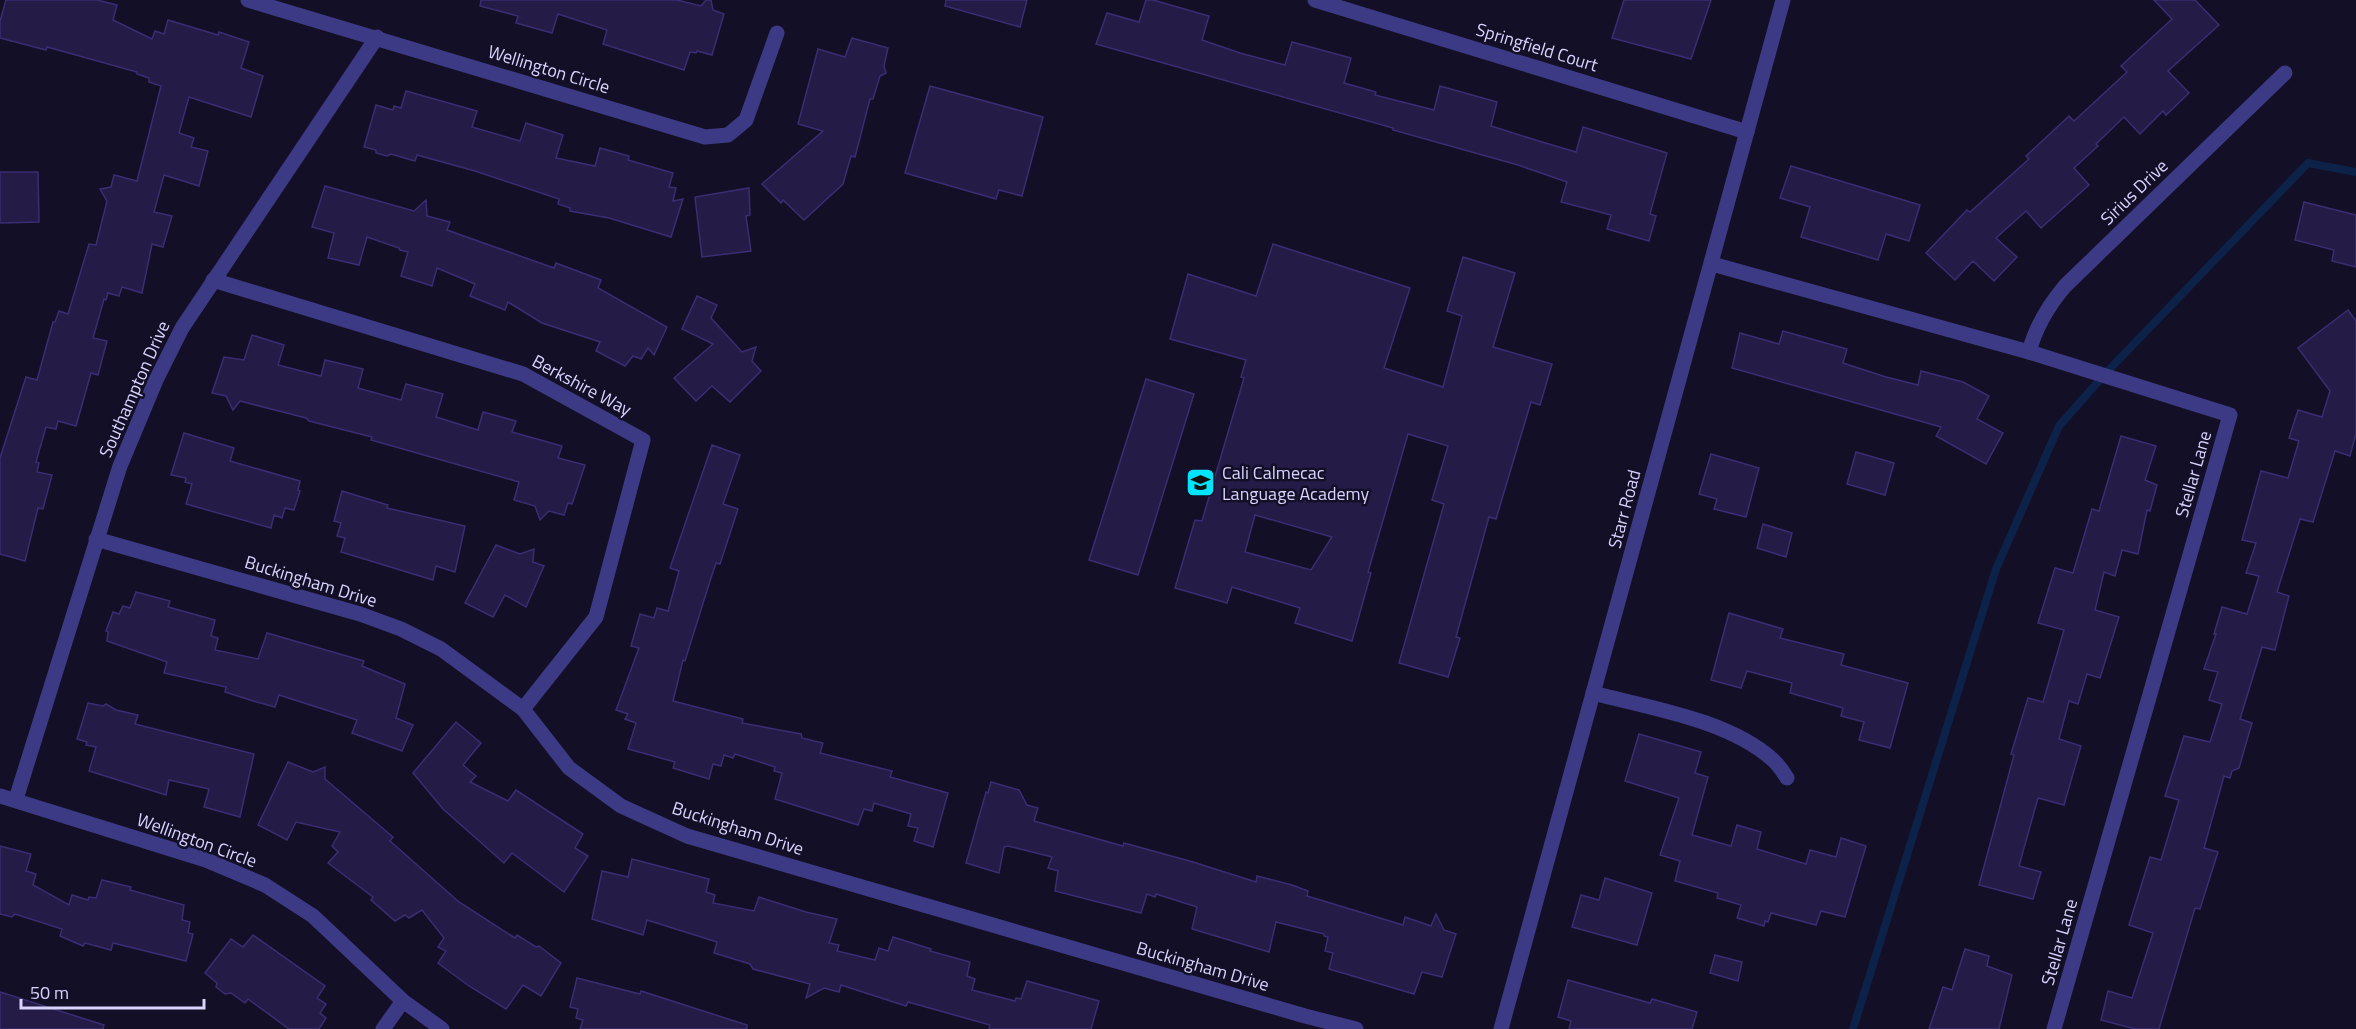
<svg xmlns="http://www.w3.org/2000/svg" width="2356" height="1029" font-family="'Titillium Web',sans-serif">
  <rect width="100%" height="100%" fill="#130f26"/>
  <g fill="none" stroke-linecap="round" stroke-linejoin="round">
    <!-- stream -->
    <polyline stroke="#0c2248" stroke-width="8" points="1853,1029 1996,569 2059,426 2104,375 2308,163 2356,172"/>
  </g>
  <!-- building -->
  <g fill="#241b47" stroke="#3b2d73" stroke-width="1.5" fill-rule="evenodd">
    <polygon points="6,0 97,0 117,5 113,20 152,39 155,31 164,34 168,20 218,35 219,32 249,42 241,68 263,76 251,117 189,97 179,133 194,138 191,147 208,151 199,186 164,175 154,212 172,216 163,247 152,244 142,293 122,287 119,296 108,293 106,300 104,299 93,338 107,341 98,375 91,373 76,426 58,421 56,429 46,427 36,462 39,463 37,472 52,475 43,509 38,508 25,561 0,554 0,458 26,377 37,380 53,322 55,322 59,311 68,314 89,244 96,245 107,201 100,189 111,187 114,175 137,181 161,86 149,82 149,78 137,74 137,72 47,47 46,50 0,38 0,21"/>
    <polygon points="481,0 677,0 701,6 706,0 711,0 713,10 724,14 712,55 697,51 696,53 690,52 684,70 603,44 607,30 558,14 552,33 516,23 518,16 480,6"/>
    <polygon points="946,0 1027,0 1020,27 945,6"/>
    <polygon points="1146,0 1153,0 1209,16 1202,40 1240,53 1285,65 1292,42 1351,58 1344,83 1376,92 1375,95 1434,110 1440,86 1497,102 1491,126 1542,142 1576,152 1583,127 1667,153 1650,214 1656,216 1649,241 1607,229 1611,215 1561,202 1567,182 1518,165 1393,130 1393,128 1096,44 1107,13 1139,22"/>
    <polygon points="1624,0 1711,0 1691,59 1612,38"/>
    <polygon points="2154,0 2195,0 2219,25 2168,71 2189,93 2166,115 2163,111 2140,134 2124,117 2096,144 2098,146 2074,168 2089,185 2041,228 2026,211 1996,238 2017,257 1994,281 1973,261 1955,280 1926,253 1967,210 1970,212 2029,159 2026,156 2069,116 2074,121 2127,72 2121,66 2172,19"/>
    <polygon points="852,38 888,48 884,66 886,73 880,76 873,99 870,99 855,157 851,156 843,184 804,220 783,200 781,203 762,184 823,131 798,124 818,49 845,57"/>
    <polygon points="930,86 1043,117 1022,196 999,190 996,199 905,173"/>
    <polygon points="406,91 477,111 472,127 520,141 526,123 563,135 556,158 595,166 600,148 629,156 628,160 673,173 669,187 676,188 673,201 683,199 671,237 609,218 570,211 570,208 558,204 559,199 475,171 417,155 415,161 391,154 387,156 376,153 376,150 364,147 376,105 393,110 394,106 401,108"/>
    <polygon points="1791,166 1920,205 1909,241 1886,234 1878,260 1801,237 1810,207 1780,198"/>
    <polygon points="0,172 38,172 39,222 0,223"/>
    <polygon points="325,186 414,211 426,200 427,216 450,222 447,230 554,268 556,263 601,280 598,288 667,327 654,355 648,348 641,359 633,356 625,366 596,351 600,342 542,323 508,302 505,310 470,296 475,284 437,268 432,286 401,276 408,252 400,250 399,248 367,237 359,265 328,258 334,233 312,227"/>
    <polygon points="749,188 750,215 746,216 751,251 702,257 695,197"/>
    <polygon points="2304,202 2356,215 2356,267 2332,261 2334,250 2295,240"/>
    <path d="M1273,244L1410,288L1384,368L1443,387L1462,316L1447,311L1463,257L1515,273L1493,347L1552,364L1540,405L1531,402L1496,519L1489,517L1456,637L1460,638L1448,677L1399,663L1444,504L1432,500L1448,446L1408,434L1368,572L1371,573L1352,641L1295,623L1300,608L1232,587L1227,603L1175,588L1195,520L1202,521L1244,378L1241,377L1246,360L1170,339L1188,274L1256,296ZM1255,515L1332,537L1311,570L1245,552Z"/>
    <polygon points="697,296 717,305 711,318 742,352 756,347 752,361 761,371 730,402 712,386 696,401 674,378 713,344 682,329"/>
    <polygon points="2348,310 2356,321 2356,434 2350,456 2335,451 2313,522 2300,519 2277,592 2289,596 2275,650 2262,647 2240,719 2252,723 2239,768 2232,771 2230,778 2224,776 2204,848 2218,852 2200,909 2195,908 2159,1029 2135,1029 2101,1020 2108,991 2132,998 2153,933 2129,925 2150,857 2161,860 2179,800 2165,796 2184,736 2210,742 2222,704 2209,700 2218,672 2204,669 2216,634 2214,634 2222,607 2247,614 2259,576 2246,573 2256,543 2242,540 2261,471 2288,478 2299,441 2289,438 2298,410 2322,417 2330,391 2298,348"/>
    <polygon points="1783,331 1847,349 1843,363 1886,377 1918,385 1921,371 1963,382 1989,396 1977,419 2003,433 1986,464 1936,436 1941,427 1732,368 1740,333 1779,344"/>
    <polygon points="252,335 284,345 278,365 321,376 325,360 363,369 358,388 401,400 406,384 443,394 436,417 478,430 483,412 516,421 512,432 562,446 558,458 585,465 572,504 568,503 564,515 549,511 540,520 535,506 514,500 519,482 371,440 372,437 309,421 306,418 240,401 233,410 226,396 212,393 224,357 244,360"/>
    <polygon points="1146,379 1194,394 1138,575 1089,560"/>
    <polygon points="184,433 234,448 230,461 300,481 298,490 300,491 294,510 285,508 282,518 274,515 271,528 186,504 192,484 185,482 186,478 171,475"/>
    <polygon points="2121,436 2156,446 2145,480 2157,485 2150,511 2147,510 2138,554 2122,550 2115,576 2104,572 2095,610 2119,617 2100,678 2087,674 2078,704 2069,701 2059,739 2081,746 2064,805 2038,798 2019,866 2041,872 2033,899 1979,885 2014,755 2011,754 2028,698 2043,702 2064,630 2038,623 2055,568 2073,573 2092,509 2099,511"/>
    <polygon points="712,445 740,455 723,504 738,509 720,564 716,563 710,581 685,661 683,660 673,701 743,719 742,723 801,734 802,738 823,743 820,753 892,771 890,777 948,793 933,847 914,841 918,828 908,826 911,814 874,803 872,811 864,809 858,825 775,799 782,773 774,771 775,767 735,754 733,758 724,755 721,766 713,764 709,779 673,768 675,762 628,749 636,723 625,719 628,714 616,710 639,648 631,646 640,614 654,618 657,608 668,611 679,571 670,568"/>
    <polygon points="1856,452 1894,463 1885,495 1847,484"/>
    <polygon points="1711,454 1759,468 1746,517 1714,509 1717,499 1699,494"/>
    <polygon points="342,491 388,505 387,508 465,526 455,572 436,566 433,580 341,552 345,538 337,536 341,523 334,521"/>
    <polygon points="1763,524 1792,533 1786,557 1757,548"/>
    <polygon points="496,545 520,554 534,549 533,562 544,566 526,607 505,595 493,617 465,603"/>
    <polygon points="136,592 170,601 168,607 215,620 211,636 218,638 215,650 258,659 267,633 364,661 362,666 405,684 396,718 413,725 402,751 352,733 357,720 279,695 275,707 253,701 225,692 226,687 164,673 167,662 107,641 108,632 106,631 113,612 119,614 123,606 130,608"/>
    <polygon points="1729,613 1783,629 1780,638 1844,654 1841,665 1908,683 1890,748 1859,740 1864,722 1841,716 1843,708 1790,693 1792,683 1747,671 1741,688 1711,680"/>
    <polygon points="88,703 103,706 106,704 116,710 138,715 135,724 254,754 240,817 204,807 209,789 169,780 166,795 89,771 96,747 86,745 87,742 77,739"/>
    <polygon points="456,722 481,743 463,765 476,776 470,782 508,801 516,790 583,834 575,848 588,856 564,892 512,853 504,863 443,809 413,773"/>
    <polygon points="1639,734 1701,752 1695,773 1708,777 1692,835 1731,846 1737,825 1761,832 1757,849 1806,864 1810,850 1836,857 1841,838 1866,846 1845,917 1821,911 1816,925 1771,913 1768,922 1765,921 1764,926 1737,918 1741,905 1717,898 1718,893 1675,881 1680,861 1660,855 1679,798 1625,781"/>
    <polygon points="288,762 313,772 325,767 325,779 393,837 390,841 459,902 515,938 517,935 536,947 539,946 561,963 541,996 523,985 506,1009 469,986 438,963 446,951 438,947 444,938 422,910 409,918 405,915 395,921 371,900 373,897 328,863 338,852 332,846 340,832 296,822 287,840 258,825"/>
    <polygon points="991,782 1019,790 1027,805 1038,808 1034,821 1123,846 1124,843 1193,862 1256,882 1257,876 1292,885 1308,891 1307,896 1403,925 1405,917 1431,926 1436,914 1444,930 1456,934 1442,977 1422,972 1414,994 1329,969 1333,953 1325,951 1328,937 1324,936 1324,934 1276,922 1269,952 1192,929 1197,907 1156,894 1155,897 1147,894 1141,913 1055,891 1058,871 1048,868 1052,857 1008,846 1004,847 999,873 966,863 986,792 988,793"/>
    <polygon points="0,846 31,854 26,871 36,874 33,885 69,905 72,895 88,900 89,897 96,898 102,880 131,887 130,890 184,905 182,920 190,922 188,933 193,934 186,961 113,943 111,950 85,943 83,946 60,936 62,929 15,914 12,917 0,914"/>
    <polygon points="632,859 709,879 706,892 715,895 713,903 754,911 759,897 806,912 837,919 829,943 839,945 837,951 875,960 879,948 888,951 893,937 931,949 930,951 970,962 967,976 975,979 972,990 1015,1001 1016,998 1021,999 1027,981 1099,1001 1091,1029 989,1029 990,1025 908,1002 906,1006 841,985 839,992 824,988 806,998 810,984 753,969 750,964 714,953 717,942 647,920 643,935 592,919 602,871 628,877"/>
    <polygon points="1605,878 1652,893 1637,945 1572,927 1581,895 1599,900"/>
    <polygon points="253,935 325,986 317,998 326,1004 320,1013 326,1018 319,1029 289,1029 248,999 245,1003 231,993 225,994 216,987 217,983 205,973 231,939 243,947"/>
    <polygon points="1965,949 1989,956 1987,966 2012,975 1999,1029 1929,1029 1943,987 1952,990"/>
    <polygon points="1715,955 1742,962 1738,981 1710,973"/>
    <polygon points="577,978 640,994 641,991 747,1025 747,1029 580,1029 583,1020 576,1018 578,1009 570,1007"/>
    <polygon points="1568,980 1650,1003 1652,999 1697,1012 1692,1029 1569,1029 1571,1021 1558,1017"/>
    <polygon points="0,992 104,1025 103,1029 0,1029"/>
  </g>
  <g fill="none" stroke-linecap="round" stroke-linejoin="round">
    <!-- minor -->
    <g stroke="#3d3a85" stroke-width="15">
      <polyline points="248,0 705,137 728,135 746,120 777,33"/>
      <polyline points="1315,0 1747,132"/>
      <polyline points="1712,264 2029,352 2230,415 2054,1029"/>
      <polyline points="213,280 523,374 643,440 596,617 523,709"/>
      <path d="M2029,352C2036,326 2048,306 2065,286L2285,73"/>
      <polyline points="96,539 360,614 401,629 441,649 523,709 569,768 621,806 687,836 1305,1016 1356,1029"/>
      <path d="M1593,693C1650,708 1729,720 1773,760C1779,765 1783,772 1787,778"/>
      <polyline points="0,796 206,860 265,885 313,916 403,1001 442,1029"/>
      <polyline points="16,799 120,466 156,380 182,328 377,37"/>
      <polyline points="383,1029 403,1001"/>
      <polyline points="1501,1029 1783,0"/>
    </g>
  </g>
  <!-- icons -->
  <defs>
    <symbol id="school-square" viewBox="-11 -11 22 22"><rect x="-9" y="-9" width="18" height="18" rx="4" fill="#00e5ff" stroke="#130f26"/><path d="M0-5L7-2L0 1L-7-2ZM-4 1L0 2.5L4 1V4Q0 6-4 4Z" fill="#111"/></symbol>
  </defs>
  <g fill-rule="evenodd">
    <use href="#school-square" x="1184" y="466" width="33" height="33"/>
  </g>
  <g text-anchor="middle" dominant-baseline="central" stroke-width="5" stroke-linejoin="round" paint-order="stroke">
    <!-- street labels -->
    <g font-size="18" fill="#d9d4ff" stroke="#130f26">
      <text transform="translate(1537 47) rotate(17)">Springfield Court</text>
      <text transform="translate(549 69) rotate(17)">Wellington Circle</text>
      <text transform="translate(2134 192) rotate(-44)">Sirius Drive</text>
      <text transform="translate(582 385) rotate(28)">Berkshire Way</text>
      <text transform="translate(134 389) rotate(-66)">Southampton Drive</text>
      <text transform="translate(2193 474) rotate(-74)">Stellar Lane</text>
      <text transform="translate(1624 509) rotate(-75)">Starr Road</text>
      <text transform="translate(311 581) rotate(17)">Buckingham Drive</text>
      <text transform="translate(738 828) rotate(18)">Buckingham Drive</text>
      <text transform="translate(197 840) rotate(20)">Wellington Circle</text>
      <text transform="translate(2059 942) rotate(-74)">Stellar Lane</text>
      <text transform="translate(1203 966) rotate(16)">Buckingham Drive</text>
    </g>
    <!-- poi labels -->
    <g font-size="18" fill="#d9d4ff" stroke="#130f26" text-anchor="start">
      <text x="1222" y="472">Cali Calmecac<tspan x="1222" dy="21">Language Academy</tspan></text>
    </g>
  </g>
  <!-- scale -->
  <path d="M21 999v9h183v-9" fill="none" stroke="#d9d4ff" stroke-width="3"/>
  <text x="30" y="999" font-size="18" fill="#d9d4ff" stroke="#130f26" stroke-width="4.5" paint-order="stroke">50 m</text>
</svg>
